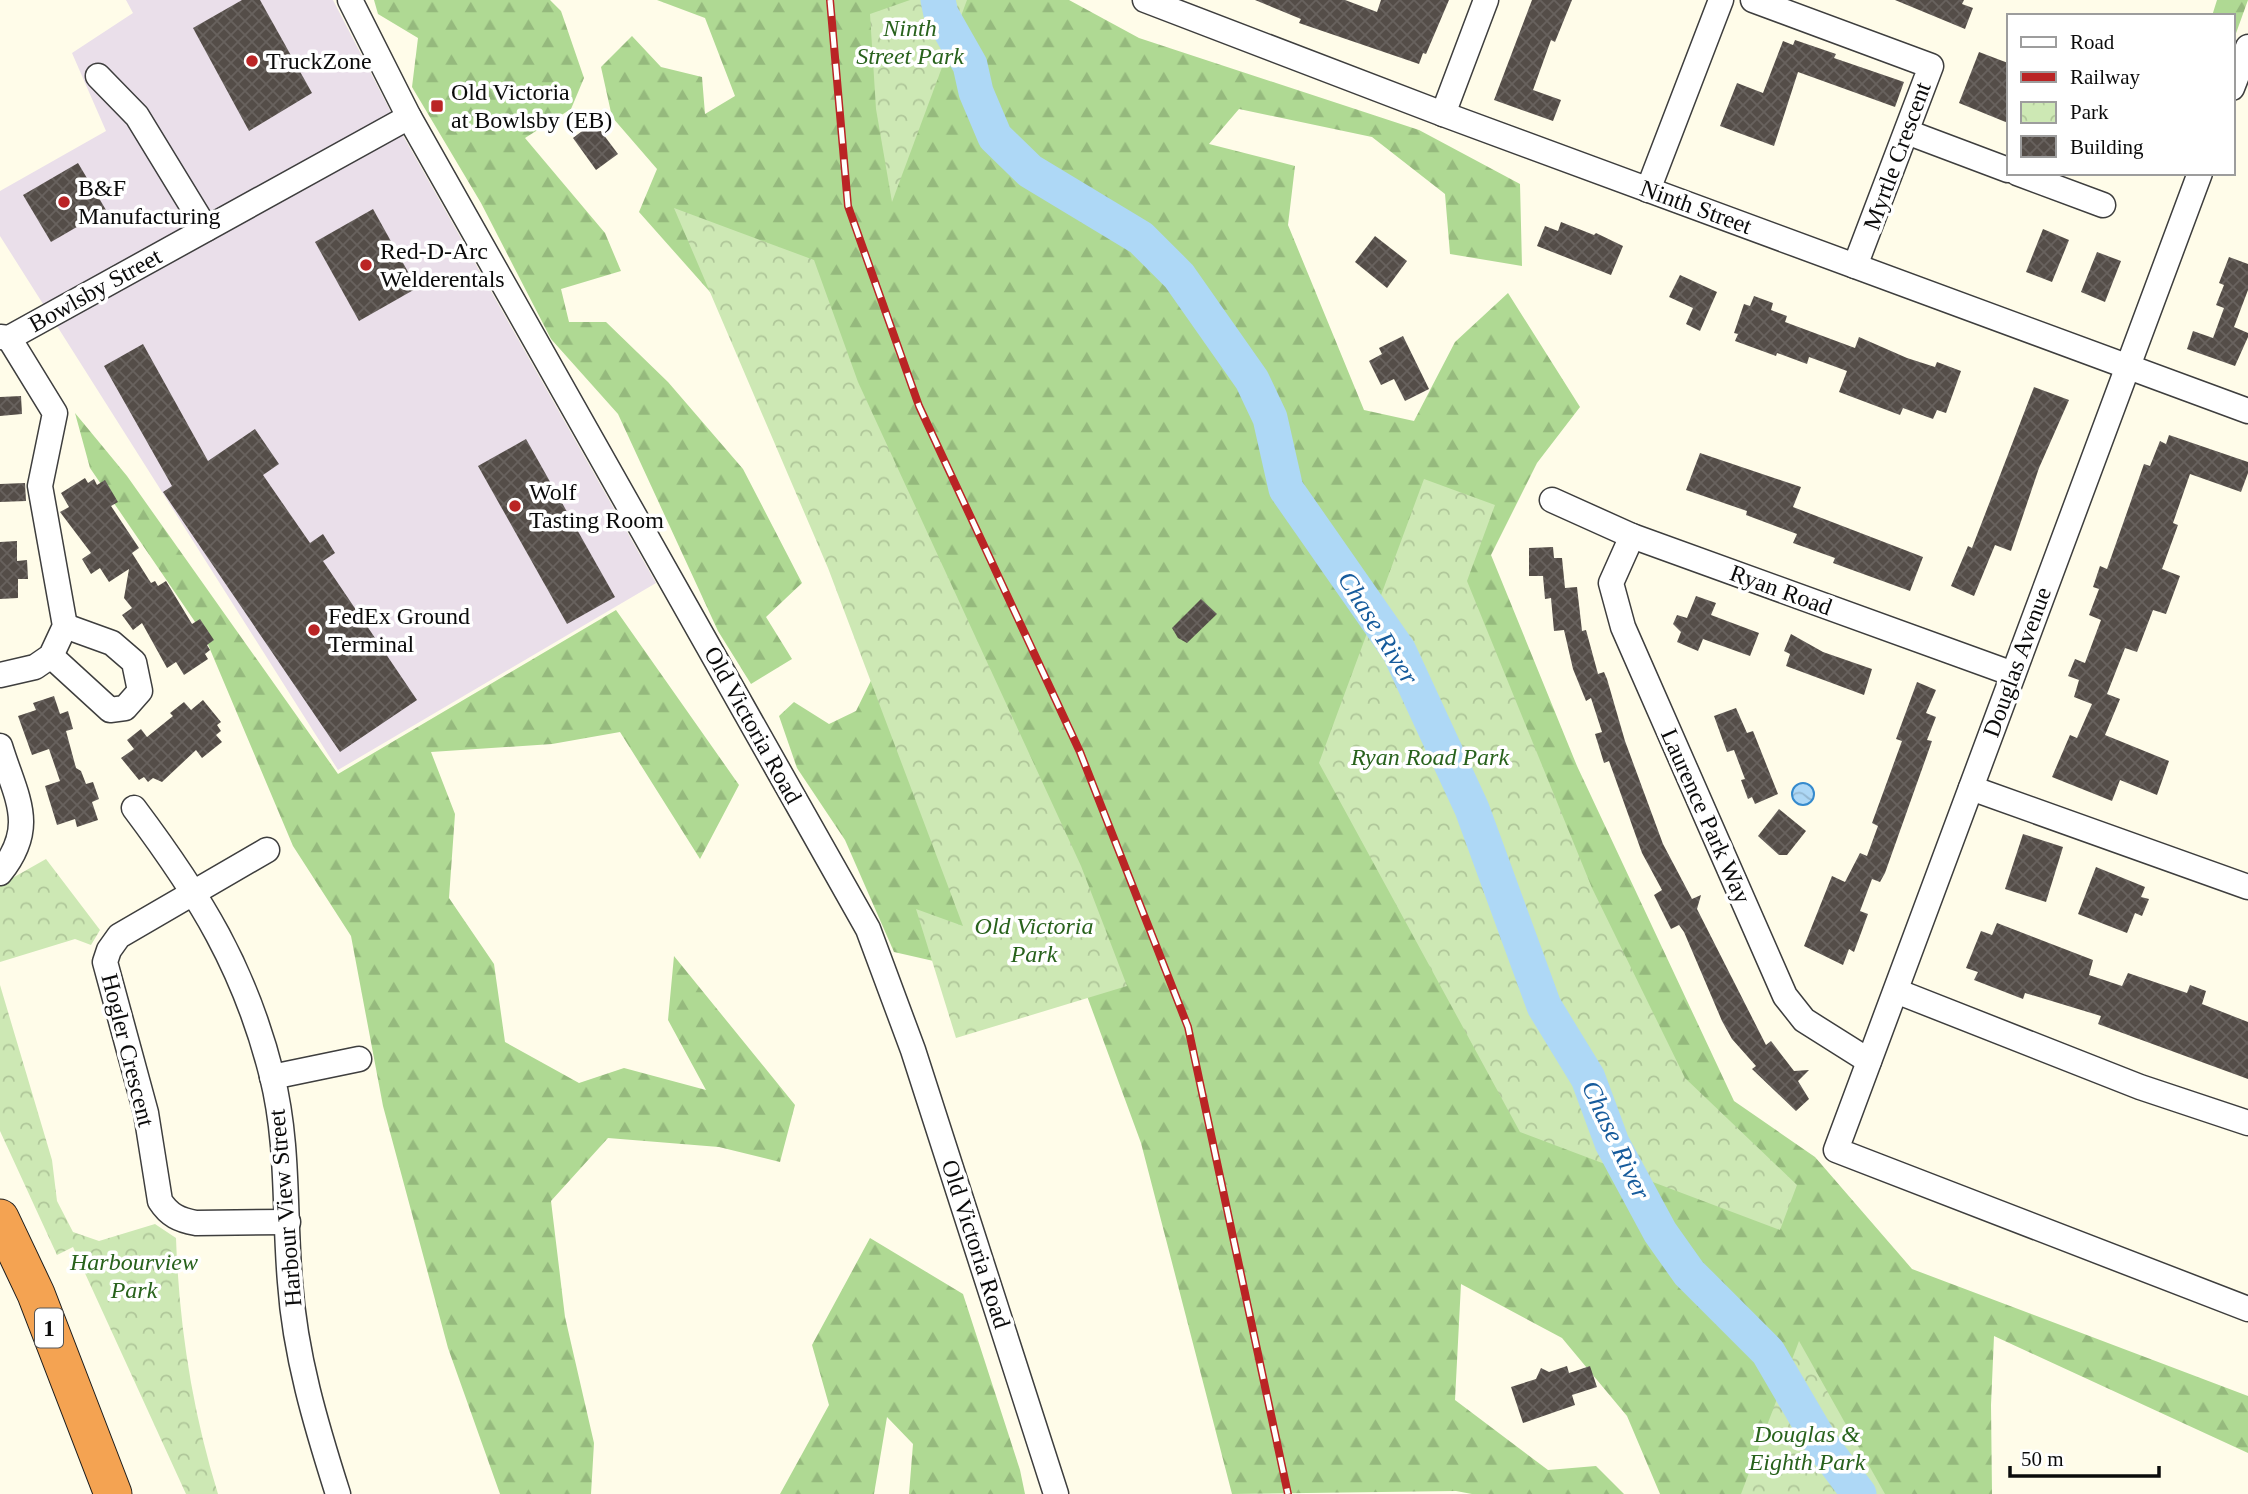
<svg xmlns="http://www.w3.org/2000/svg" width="2248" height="1494" font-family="'Times New Roman',serif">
  <defs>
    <pattern id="forest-firs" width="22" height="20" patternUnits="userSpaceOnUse" patternTransform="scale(1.75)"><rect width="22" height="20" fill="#afd993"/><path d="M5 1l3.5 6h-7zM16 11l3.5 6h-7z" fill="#95b97d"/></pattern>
    <pattern id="park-crowns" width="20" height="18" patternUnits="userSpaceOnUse" patternTransform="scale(1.75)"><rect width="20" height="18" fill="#cde8b4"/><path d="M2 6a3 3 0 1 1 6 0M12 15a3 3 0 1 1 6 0" fill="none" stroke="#afc699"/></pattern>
    <pattern id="water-waves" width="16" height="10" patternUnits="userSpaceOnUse" patternTransform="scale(1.75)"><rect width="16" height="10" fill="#aed8f6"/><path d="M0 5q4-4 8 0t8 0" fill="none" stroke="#94b8d2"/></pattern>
    <pattern id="building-cross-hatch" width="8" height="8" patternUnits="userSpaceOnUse" patternTransform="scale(1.75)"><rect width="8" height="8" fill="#544d48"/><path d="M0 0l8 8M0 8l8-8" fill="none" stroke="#68625e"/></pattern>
  </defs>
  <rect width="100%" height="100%" fill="#fffce9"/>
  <!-- industrial -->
  <polygon fill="#eadfea" points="126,0 333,0 405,139 656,583 338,770 0,236 0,191 106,131 72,53 133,13"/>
  <!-- forest -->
  <g fill="url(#forest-firs)">
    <polygon points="374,0 550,0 561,11 584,78 571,109 525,138 605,233 621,271 561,289 569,322 606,322 668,382 743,469 802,583 766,617 792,659 751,684 718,631 618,414 551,339 481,203 412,87 418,38 378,14"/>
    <polygon points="657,0 1069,0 1139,38 1419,130 1520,184 1522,266 1450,254 1445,194 1372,137 1239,109 1209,144 1295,166 1288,225 1364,410 1414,421 1455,342 1508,293 1580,407 1537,463 1491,555 1577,766 1734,1101 1815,1157 1912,1269 2248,1396 2248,1453 1994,1336 1991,1405 1992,1494 1660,1494 1627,1416 1562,1338 1461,1284 1455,1400 1548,1470 1596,1466 1624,1494 1472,1494 1456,1491 1232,1494 1141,1143 1087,996 894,952 845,840 797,768 779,716 794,702 829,724 856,711 889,644 726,310 639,212 657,169 612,117 601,67 632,36 661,67 702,77 705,114 735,96 705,18"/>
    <polygon points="2217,0 2248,0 2235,36 2232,35 2232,16 2212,16"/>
    <polygon points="75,413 127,476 338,774 616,610 739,785 700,859 620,732 552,744 431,752 455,814 449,898 494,964 505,1042 579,1083 624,1068 706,1090 668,1020 674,956 795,1105 780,1162 719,1147 608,1138 551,1201 565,1317 594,1443 591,1494 500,1494 448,1348 383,1106 351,936 293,846 204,635 90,468"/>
    <polygon points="870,1238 963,1294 1020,1470 1025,1494 909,1494 913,1444 887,1417 874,1494 780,1494 829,1405 812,1345"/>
  </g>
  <!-- park -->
  <g fill="url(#park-crowns)">
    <polygon points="910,0 967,0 892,202 876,109 870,14"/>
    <polygon points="674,208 814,260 858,382 1081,866 1127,986 956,1038 916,909 963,926 828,568"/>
    <polygon points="1424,479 1495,505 1467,581 1592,888 1685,1078 1797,1185 1780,1230 1520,1132 1319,763"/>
    <polygon points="46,859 100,930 91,945 75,939 0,962 0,885"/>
    <path d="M0,985L52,1160L57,1201L73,1232L99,1241L155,1224L176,1238C179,1325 192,1410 218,1494H186L73,1247L57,1255L0,1131Z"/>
    <polygon points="1799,1341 1885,1494 1741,1494"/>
  </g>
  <!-- water -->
  <circle fill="url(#water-waves)" stroke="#358acd" stroke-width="2" cx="1803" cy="794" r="11"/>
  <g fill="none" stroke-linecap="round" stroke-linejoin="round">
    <!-- river -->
    <polyline stroke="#aed8f6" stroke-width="35" points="938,0 941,14 970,65 976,92 995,137 1030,171 1141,238 1179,276 1252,380 1270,418 1286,489 1399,651 1472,809 1544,1006 1588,1078 1612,1143 1660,1232 1689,1273 1768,1352 1823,1446 1859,1494"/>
  </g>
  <!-- building -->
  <g fill="url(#building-cross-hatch)">
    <polygon points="242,0 260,0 312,93 249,131 193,28"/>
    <polygon points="1255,0 1345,0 1377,12 1381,0 1449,0 1426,54 1423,53 1419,64 1299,23 1301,19"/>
    <polygon points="1532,0 1572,0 1555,42 1551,40 1533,90 1561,100 1553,121 1494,100"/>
    <polygon points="1895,0 1964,0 1962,4 1973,8 1965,29"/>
    <polygon points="1795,40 1836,54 1834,58 1904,82 1895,107 1798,72 1774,146 1720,126 1737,83 1763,93 1783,41 1793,45"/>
    <polygon points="1979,52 2008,63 2008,123 1959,103"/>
    <polygon points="594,122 618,154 596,170 573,138"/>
    <polygon points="78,163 106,210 51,242 23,195"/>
    <polygon points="373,209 417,288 359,321 315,242"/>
    <polygon points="1561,222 1594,235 1596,233 1623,246 1611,275 1537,246 1545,226 1558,231"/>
    <polygon points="2043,229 2069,240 2052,282 2026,272"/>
    <polygon points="1375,236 1407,261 1387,288 1355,262"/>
    <polygon points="2097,252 2121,261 2105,302 2081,292"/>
    <polygon points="2229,257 2248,264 2248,290 2234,327 2248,333 2248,337 2235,366 2187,349 2193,331 2213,338 2224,308 2216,305 2224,285 2219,283"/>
    <polygon points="1680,275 1717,292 1700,331 1686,324 1693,308 1669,297"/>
    <polygon points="1754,296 1773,303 1771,310 1787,316 1785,322 1855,348 1859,337 1907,358 1935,367 1937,362 1961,371 1946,413 1937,410 1933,419 1903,408 1900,415 1839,392 1847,371 1809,357 1807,364 1777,353 1776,356 1735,341 1738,334 1734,333 1744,304 1750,306"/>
    <polygon points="1403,336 1429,389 1405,401 1394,379 1381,385 1369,361 1382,354 1379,348"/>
    <polygon points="143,344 208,461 255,429 279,464 263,475 310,543 323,534 335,553 323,561 417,700 340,752 163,492 172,486 104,366"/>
    <polygon points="2034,387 2069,400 2039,468 2011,551 1995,545 1974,596 1951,586 1968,546 1972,548"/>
    <polygon points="21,396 22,414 0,416 0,397"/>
    <polygon points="2169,435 2248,462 2248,473 2241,492 2190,474 2173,523 2178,525 2162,569 2180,576 2166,614 2153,610 2137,652 2125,648 2107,694 2120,699 2105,735 2169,761 2157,795 2120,780 2112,801 2052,777 2070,735 2077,738 2092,704 2074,697 2079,680 2068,676 2075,659 2085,663 2101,620 2089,615 2099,589 2093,587 2100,566 2107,569 2144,464 2150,466 2160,441 2166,444"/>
    <polygon points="526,439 615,597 567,624 478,466"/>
    <polygon points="1700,453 1801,487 1793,507 1923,557 1910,591 1833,563 1835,558 1793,543 1797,534 1746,515 1747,511 1686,490"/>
    <polygon points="85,478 88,483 94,479 97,485 105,480 118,502 111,506 139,548 132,553 151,583 155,581 158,586 166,581 192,624 200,619 214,640 207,645 210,650 205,654 208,659 184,675 176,662 167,668 142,623 133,630 122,615 132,608 124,598 129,569 109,582 100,568 91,574 82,559 91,553 60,512 69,507 61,493"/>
    <polygon points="25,483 26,501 0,502 0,484"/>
    <polygon points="17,541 17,561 27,560 28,579 18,579 18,598 0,599 0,542"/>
    <polygon points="1553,547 1554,558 1562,558 1565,588 1577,587 1582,631 1586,630 1598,674 1604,672 1607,679 1625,741 1663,844 1692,899 1701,895 1697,909 1766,1045 1771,1041 1794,1071 1809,1070 1798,1081 1809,1099 1796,1111 1752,1069 1756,1066 1732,1039 1722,1021 1684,932 1679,925 1671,929 1654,895 1662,890 1642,853 1609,761 1604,763 1595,734 1602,732 1591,698 1586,701 1573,669 1564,630 1554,631 1551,598 1545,599 1543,576 1529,576 1529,548"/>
    <polygon points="1696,596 1716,603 1711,615 1759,633 1750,656 1703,639 1698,651 1677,642 1681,632 1673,624 1677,615 1687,618"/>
    <polygon points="1201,599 1217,614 1187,643 1178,638 1172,628"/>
    <polygon points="1791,634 1823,652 1872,669 1864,695 1786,666 1790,654 1784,651"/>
    <polygon points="1917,682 1936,690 1926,713 1936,717 1927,740 1932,741 1885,873 1880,882 1872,879 1860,911 1868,914 1854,952 1849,949 1843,965 1804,946 1832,876 1845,882 1860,853 1867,856 1878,826 1872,823 1902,741 1896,739"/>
    <polygon points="54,696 60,714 68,711 73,729 66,731 76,768 81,771 86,784 93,782 99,799 92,802 98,820 77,827 75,819 57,825 45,786 60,781 49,749 32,755 18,716 36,710 33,703"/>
    <polygon points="203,700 221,722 217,725 221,731 216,735 222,742 202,758 196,750 162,782 153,778 148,782 144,777 139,780 121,758 134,749 127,740 141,729 147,737 173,716 170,713 184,702 191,710"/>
    <polygon points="1736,708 1747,733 1753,731 1778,794 1755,804 1752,797 1748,799 1741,780 1745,779 1734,750 1727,752 1714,716"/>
    <polygon points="1779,809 1806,831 1787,855 1779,855 1758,836"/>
    <polygon points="2023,834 2063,847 2046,902 2005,889"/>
    <polygon points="2096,867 2145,887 2141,897 2149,899 2142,916 2135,913 2127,933 2078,914"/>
    <polygon points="1997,923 2093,960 2089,975 2122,986 2128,973 2187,993 2190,985 2206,991 2202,1004 2248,1022 2248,1079 2098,1024 2101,1016 2025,993 2023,999 1974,980 1978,972 1966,968 1981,931 1992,935"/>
    <polygon points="1567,1366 1569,1373 1590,1366 1597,1387 1572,1395 1575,1405 1523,1423 1511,1387 1536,1379 1541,1368 1549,1372"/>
  </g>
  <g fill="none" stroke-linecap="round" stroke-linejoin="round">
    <defs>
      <g id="minor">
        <polyline points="350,0 409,117 868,929 913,1050 1056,1494"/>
        <polyline points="1145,0 1443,114 2248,411"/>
        <polyline points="1753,0 1931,66 1855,266"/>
        <polyline points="98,76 137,116 206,229"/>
        <polyline points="2232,88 2248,47"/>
        <polyline points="1443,114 1486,0"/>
        <polyline points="1907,132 2008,170"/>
        <polyline points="2017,173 2103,205"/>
        <polyline points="2200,173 1836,1150 2248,1309"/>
        <polyline points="1648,190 1721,0"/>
        <polyline points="0,337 9,338 409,117"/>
        <polyline points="1552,500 1632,536 2013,674"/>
        <polyline points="1632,536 1611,583 1623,627 1785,996 1804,1020 1869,1061"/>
        <polyline points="51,656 110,710 125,708 140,691 134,662 112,643 65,626"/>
        <polyline points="0,675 35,667 51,656 65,626 40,486 55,413 9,338"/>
        <path d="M0,746C16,798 38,826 0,873"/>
        <polyline points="1971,788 2248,887"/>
        <path d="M134,808C200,896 245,968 272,1076C289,1144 284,1212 290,1282C295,1355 316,1425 338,1494"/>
        <path d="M267,850L119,936L109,950L105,962L146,1113L160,1201C169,1215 179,1220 196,1223L288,1222"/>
        <polyline points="1896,991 2140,1087 2248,1123"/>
        <polyline points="272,1077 359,1059"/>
      </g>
      <polyline id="highway" points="0,1218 36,1294 113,1494"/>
    </defs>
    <!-- minor casing -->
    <use href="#minor" stroke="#3e3e3e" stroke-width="27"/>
    <!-- highway casing -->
    <use href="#highway" stroke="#1c1c1c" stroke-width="39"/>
    <!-- minor -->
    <use href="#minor" stroke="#fff" stroke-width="24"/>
    <!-- highway -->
    <use href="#highway" stroke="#f4a352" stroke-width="37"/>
    <defs>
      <polyline id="rail" points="830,0 848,206 919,406 1080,752 1188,1027 1288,1494"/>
    </defs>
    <!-- rail casing -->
    <use href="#rail" stroke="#ba2425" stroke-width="8"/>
    <!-- rail -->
    <use href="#rail" stroke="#fff" stroke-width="5" stroke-dasharray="16" stroke-linecap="butt"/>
  </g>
  <!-- markers -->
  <g fill="#ba2425" stroke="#fff" stroke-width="2.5">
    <circle cx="252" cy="61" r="7"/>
    <rect x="430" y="99" width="14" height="14" rx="3.5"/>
    <circle cx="64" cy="202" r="7"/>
    <circle cx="366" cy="265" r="7"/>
    <circle cx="515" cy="506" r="7"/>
    <circle cx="314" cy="630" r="7"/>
  </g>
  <g text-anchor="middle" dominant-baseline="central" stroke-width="7" stroke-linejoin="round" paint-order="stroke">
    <!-- shield labels -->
    <rect fill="#fff" stroke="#545454" stroke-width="2" x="35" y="1308.5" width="28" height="39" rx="5"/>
    <g font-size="23" font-weight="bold" fill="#0b0b0b">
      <text x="49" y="1328">1</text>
    </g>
    <!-- park labels -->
    <g font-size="24" font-style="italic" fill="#28621c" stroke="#fff">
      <text x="910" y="28">Ninth<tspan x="910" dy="28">Street Park</tspan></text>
      <text x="1430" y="757">Ryan Road Park</text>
      <text x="1034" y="926">Old Victoria<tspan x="1034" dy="28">Park</tspan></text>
      <text x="134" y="1262">Harbourview<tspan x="134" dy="28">Park</tspan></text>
      <text x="1807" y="1434">Douglas &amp;<tspan x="1807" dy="28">Eighth Park</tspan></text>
    </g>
    <!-- poi labels -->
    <g font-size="24" fill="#0b0b0b" stroke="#fff" text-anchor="start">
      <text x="266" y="61">TruckZone</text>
      <text x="451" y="92">Old Victoria<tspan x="451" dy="28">at Bowlsby (EB)</tspan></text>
      <text x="78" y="188">B&amp;F<tspan x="78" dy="28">Manufacturing</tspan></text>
      <text x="380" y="251">Red-D-Arc<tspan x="380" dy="28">Welderentals</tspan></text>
      <text x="529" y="492">Wolf<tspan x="529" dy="28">Tasting Room</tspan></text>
      <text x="328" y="616">FedEx Ground<tspan x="328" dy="28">Terminal</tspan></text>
    </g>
    <!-- street labels -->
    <g font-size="24" fill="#0b0b0b" stroke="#fff">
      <text transform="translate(1897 156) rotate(-70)">Myrtle Crescent</text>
      <text transform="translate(1696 207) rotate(20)">Ninth Street</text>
      <text transform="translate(95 290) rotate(-29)">Bowlsby Street</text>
      <text transform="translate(1781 590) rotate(20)">Ryan Road</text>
      <text transform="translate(2017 662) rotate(-70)">Douglas Avenue</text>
      <text transform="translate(753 725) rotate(61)">Old Victoria Road</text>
      <text transform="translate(1706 816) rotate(66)">Laurence Park Way</text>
      <text transform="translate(128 1050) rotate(76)">Hogler Crescent</text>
      <text transform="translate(285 1208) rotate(-95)">Harbour View Street</text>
      <text transform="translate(976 1244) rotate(72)">Old Victoria Road</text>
    </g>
    <!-- water labels -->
    <g font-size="26" font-style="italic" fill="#165b9c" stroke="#fff">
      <text transform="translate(1378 628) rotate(58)">Chase River</text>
      <text transform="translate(1616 1140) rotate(65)">Chase River</text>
    </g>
  </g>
  <!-- legend -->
  <rect x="2007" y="14" width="228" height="161" fill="#ffffff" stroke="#9d9d9d" stroke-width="2"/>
  <rect x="2021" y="37" width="35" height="10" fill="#ffffff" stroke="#9d9d9d" stroke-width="2"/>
  <text x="2070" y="49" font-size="21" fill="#0b0b0b">Road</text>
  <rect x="2021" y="72" width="35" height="10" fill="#ba2425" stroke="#9d9d9d" stroke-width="2"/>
  <text x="2070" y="84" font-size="21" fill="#0b0b0b">Railway</text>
  <rect x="2021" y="102" width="35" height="21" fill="url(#park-crowns)" stroke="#9d9d9d" stroke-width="2"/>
  <text x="2070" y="119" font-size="21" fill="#0b0b0b">Park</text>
  <rect x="2021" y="136" width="35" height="21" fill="url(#building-cross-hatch)" stroke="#9d9d9d" stroke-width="2"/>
  <text x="2070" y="154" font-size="21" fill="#0b0b0b">Building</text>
  <!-- scale -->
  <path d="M2010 1466v10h149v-10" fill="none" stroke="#0b0b0b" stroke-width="3.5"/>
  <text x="2021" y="1466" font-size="21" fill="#0b0b0b" stroke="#ffffff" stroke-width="5" paint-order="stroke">50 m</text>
</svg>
